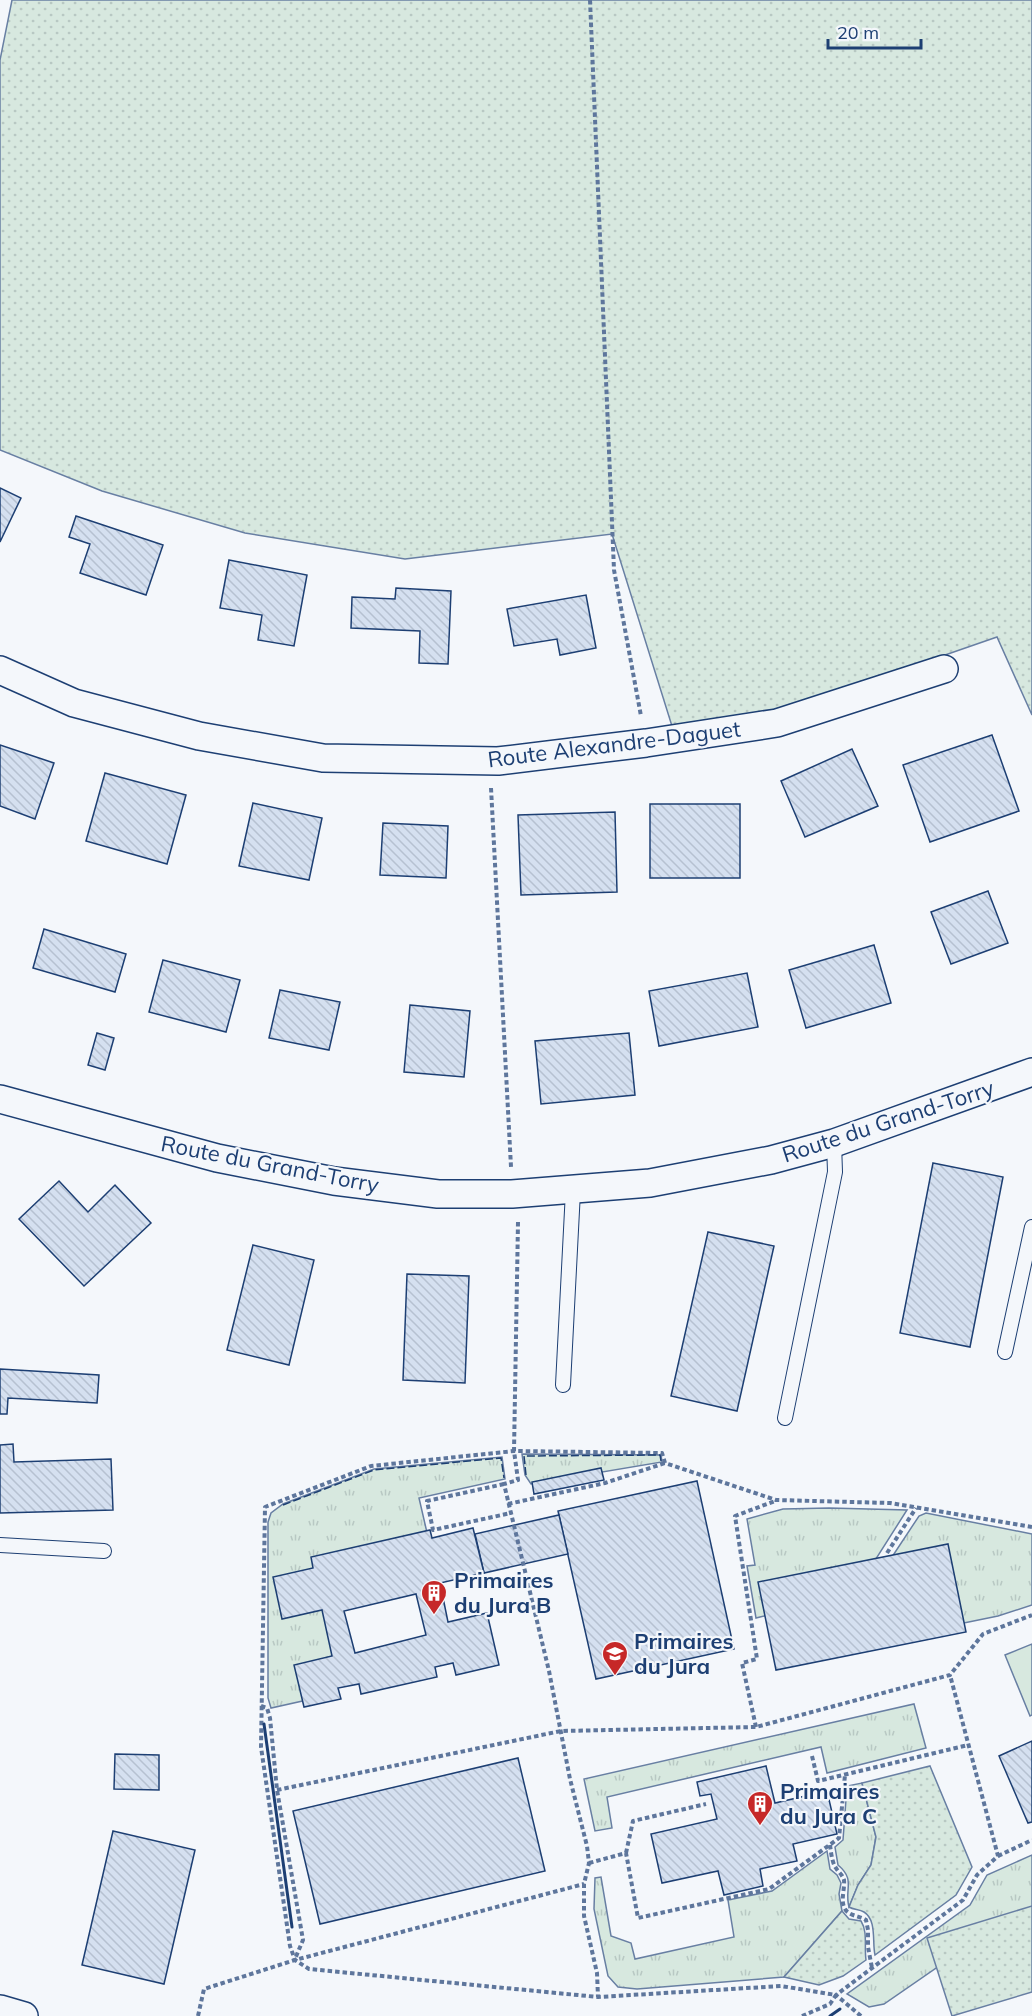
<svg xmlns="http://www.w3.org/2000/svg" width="1032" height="2016" font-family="Mulish,sans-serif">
  <defs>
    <pattern id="grass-tufts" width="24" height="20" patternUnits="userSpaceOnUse" patternTransform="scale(1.5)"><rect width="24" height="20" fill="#d7e8df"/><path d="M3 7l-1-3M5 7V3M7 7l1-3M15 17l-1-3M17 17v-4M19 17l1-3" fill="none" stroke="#b8c8c3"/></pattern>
    <pattern id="park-dots" width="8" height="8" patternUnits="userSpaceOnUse" patternTransform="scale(1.5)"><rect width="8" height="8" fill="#d7e8df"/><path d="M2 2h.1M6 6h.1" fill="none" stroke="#b8c8c3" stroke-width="1.8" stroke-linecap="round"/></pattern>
    <pattern id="building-back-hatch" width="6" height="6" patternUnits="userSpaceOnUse" patternTransform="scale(1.5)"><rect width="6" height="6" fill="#d5e0f0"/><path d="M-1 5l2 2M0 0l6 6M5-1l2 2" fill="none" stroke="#b6c1d1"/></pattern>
  </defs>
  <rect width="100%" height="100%" fill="#f4f7fb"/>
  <!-- grass -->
  <g fill="url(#grass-tufts)" stroke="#687fa3" stroke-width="1.5">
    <polygon points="522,1454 661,1455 662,1462 531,1484 525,1475"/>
    <polygon points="502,1457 505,1479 419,1498 428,1537 318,1564 344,1676 307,1700 271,1708 268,1698 268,1522 271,1513 283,1504 374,1469"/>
    <polygon points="829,1508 907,1510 872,1565 888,1563 919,1516 926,1513 1032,1534 1032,1605 998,1616 954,1625 781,1612 756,1618 747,1566 755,1565 747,1519 783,1509"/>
    <polygon points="914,1704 926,1748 827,1773 821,1747 607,1797 612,1828 595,1831 584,1779"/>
    <path d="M862,1783L876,1837L871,1865L858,1885L849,1907C844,1889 856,1880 838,1865L835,1847L843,1840L847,1786Z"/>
    <polygon points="827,1851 830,1869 837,1875 841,1883 839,1894 842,1911 784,1977 637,1989 618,1987 608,1976 594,1909 595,1878 601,1877 611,1936 631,1943 635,1959 734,1937 728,1900 772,1891"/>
    <polygon points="1032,1855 1032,1910 1013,1915 884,2004 869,2007 847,1994 970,1905 987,1875"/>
  </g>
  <!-- park -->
  <g fill="url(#park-dots)" stroke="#687fa3" stroke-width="1.5">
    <polygon points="12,0 1032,0 1032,715 997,637 729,730 676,739 612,534 405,559 245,533 102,491 0,450 0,60"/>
    <path d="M930,1766L972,1867L956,1895L875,1955C872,1942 877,1920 864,1912C859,1909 854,1910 849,1907L858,1885L871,1865L876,1837L862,1783Z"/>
    <polygon points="1032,1906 1032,1992 952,2016 927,1938"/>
    <path d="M842,1911L849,1919L861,1921C868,1932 864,1947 866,1960L843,1976L819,1985L784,1977Z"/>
  </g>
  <!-- garden -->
  <polygon fill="#d7e8df" stroke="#687fa3" stroke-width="1.5" points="1032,1644 1032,1715 1030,1716 1005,1655"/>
  <!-- building -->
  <g fill="url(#building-back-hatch)" stroke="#1d3f73" stroke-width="1.5" fill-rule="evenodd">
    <polygon points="0,488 21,498 0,542"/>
    <polygon points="76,516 163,545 146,595 80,573 90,544 69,537"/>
    <polygon points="229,560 307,575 294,646 258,640 262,615 220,608"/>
    <polygon points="396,588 451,591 448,664 419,663 420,631 351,628 352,597 395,599"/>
    <polygon points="586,595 596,648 560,655 557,639 514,646 507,609"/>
    <polygon points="992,735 1019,811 930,842 903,765"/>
    <polygon points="0,745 54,763 35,819 0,806"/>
    <polygon points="852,749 878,806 805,837 781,781"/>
    <polygon points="105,773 186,795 167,864 86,841"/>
    <polygon points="253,803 322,818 309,880 239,866"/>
    <rect x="650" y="804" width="90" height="74"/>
    <polygon points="615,812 617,892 521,895 518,815"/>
    <polygon points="383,823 448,826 446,878 380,875"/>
    <polygon points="988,891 1008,943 951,964 931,912"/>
    <polygon points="44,929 126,954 115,992 33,968"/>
    <polygon points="874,945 891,1003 806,1028 789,970"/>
    <polygon points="163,960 240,980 226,1032 149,1012"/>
    <polygon points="747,973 758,1027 659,1046 649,991"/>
    <polygon points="280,990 340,1002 329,1050 269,1038"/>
    <polygon points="410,1005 470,1011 464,1077 404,1072"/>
    <polygon points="97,1033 114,1038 105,1070 88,1065"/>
    <polygon points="629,1033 635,1095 541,1104 535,1041"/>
    <polygon points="933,1163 1003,1177 970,1347 900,1333"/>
    <polygon points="59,1181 88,1212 115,1185 151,1223 84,1286 19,1219"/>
    <polygon points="708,1232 774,1246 737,1411 671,1396"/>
    <polygon points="253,1245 314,1260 289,1365 227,1350"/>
    <polygon points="407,1274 469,1276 465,1383 403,1380"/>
    <polygon points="0,1369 99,1375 97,1403 8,1398 7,1414 0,1414"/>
    <polygon points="13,1444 14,1462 111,1459 113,1510 0,1513 0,1445"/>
    <polygon points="601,1468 604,1480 534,1494 532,1482"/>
    <polygon points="697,1481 734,1649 596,1679 558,1511"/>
    <polygon points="559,1515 568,1554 484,1573 475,1534"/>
    <path d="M473,1528L484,1573L440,1583L448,1622L487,1613L499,1665L456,1675L453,1663L435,1667L437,1677L361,1694L359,1684L338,1688L341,1699L304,1707L294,1665L332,1656L322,1610L282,1619L273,1577L313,1568L311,1557L430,1530L432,1538ZM416,1594L426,1635L355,1653L344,1611Z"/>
    <polygon points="948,1544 966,1632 776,1670 758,1582"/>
    <polygon points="1032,1741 1032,1822 1028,1823 999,1756"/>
    <polygon points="115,1754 159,1755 159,1790 114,1789"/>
    <polygon points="518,1758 545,1871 320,1924 293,1811"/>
    <polygon points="766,1766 775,1803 827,1791 837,1834 793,1844 797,1861 760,1869 763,1886 724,1895 718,1871 662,1883 651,1834 717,1819 711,1794 700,1796 697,1782"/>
    <polygon points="113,1831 195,1850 164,1984 82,1965"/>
  </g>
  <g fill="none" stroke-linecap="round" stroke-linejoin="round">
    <defs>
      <g id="service">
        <polyline points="1005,1352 1032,1227"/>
        <polyline points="563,1385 573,1191"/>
        <polyline points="785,1418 835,1172 834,1143"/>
        <polyline points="0,1545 104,1551"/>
      </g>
      <g id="minor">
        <polyline points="0,670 74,703 199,736 323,758 498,761 646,743 777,723 944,669"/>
        <polyline points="0,1099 217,1158 334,1181 438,1194 512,1194 650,1183 771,1160 834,1143 1032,1072"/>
        <polyline points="0,2009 24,2016"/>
      </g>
    </defs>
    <!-- service casing -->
    <use href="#service" stroke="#1d3f73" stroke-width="16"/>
    <!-- minor casing -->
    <use href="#minor" stroke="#1d3f73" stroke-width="30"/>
    <!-- path -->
    <g stroke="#5e769c" stroke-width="4" stroke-dasharray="4.5 3" stroke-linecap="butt">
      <polyline points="590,0 614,570 641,716"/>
      <polyline points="491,788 511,1167"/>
      <polyline points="518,1222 514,1451 518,1480 504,1484 549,1671 570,1779 587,1846 589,1863 584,1884 584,1916 597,1973 598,1997"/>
      <polyline points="504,1484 427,1501 433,1530 511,1513"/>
      <polyline points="508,1504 605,1483 665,1463"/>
      <polyline points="887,1553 916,1508"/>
      <polyline points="261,1706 267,1708 270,1718 277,1790 303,1940 295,1959"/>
      <polyline points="756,1727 742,1663 757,1659 735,1516 775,1501"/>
      <polyline points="812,1756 818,1781 968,1745"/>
      <polyline points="277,1790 561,1731 756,1727 950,1675 983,1634 1032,1615"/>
      <path d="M830,1845C831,1852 832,1863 836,1868C839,1873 842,1874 844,1880C845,1889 840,1901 845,1909C849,1916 860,1916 866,1920L868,1930V1947L872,1968"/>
      <polyline points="626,1853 633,1821 706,1804"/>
      <polyline points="998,1856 1032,1840"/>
      <polyline points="589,1863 626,1853 638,1918 769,1889 839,1838 845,1775"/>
      <polyline points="198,2016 204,1989 295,1960 584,1884"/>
      <polyline points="802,2016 830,2004 836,1995 781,1986 598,1997 309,1969 295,1960 290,1946 261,1747 265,1507 371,1466 514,1451 662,1453 665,1463 776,1500 890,1503 1032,1527"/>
      <polyline points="861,2016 836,1995 963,1900 977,1875 998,1856 950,1675"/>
    </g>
    <!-- service -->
    <use href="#service" stroke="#f4f7fb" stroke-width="14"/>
    <!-- minor -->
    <use href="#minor" stroke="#f4f7fb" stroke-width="27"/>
    <!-- fence -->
    <g stroke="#1d3f73" stroke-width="1.5" stroke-dasharray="8 3" stroke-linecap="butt">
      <polyline points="526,1475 524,1456 660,1455 661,1461"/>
      <polyline points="283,1505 374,1470 501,1458 504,1478"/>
    </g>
    <!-- wall -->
    <g stroke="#1d3f73" stroke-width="3">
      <polyline points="264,1724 292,1927"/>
      <polyline points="830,2016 840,2009"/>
    </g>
  </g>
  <!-- icons -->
  <defs>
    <symbol id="building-pin" viewBox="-11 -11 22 30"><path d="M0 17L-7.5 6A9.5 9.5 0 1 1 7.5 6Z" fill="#c62828" stroke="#f4f7fb"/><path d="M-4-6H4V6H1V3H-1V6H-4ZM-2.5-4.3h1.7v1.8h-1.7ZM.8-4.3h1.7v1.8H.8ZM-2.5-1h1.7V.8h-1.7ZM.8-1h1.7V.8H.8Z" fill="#fff"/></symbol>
    <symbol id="school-pin" viewBox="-11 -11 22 30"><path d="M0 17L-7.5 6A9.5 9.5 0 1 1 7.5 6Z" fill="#c62828" stroke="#f4f7fb"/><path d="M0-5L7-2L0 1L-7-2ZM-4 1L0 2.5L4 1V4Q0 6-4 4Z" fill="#fff"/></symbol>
  </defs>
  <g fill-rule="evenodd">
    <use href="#building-pin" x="419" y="1578" width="30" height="40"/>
    <use href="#school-pin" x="600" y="1639" width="30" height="40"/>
    <use href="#building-pin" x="745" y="1789" width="30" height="40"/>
  </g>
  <g text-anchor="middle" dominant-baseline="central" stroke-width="4.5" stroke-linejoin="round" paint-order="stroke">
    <!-- street labels -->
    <g font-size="22" fill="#1d3f73" stroke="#f4f7fb">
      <text transform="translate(614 744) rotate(-7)">Route Alexandre-Daguet</text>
      <text transform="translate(888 1121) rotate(-18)">Route du Grand-Torry</text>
      <text transform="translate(270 1164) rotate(11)">Route du Grand-Torry</text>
    </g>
    <!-- poi labels -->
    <g font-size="22" font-weight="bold" fill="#1d3f73" stroke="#f4f7fb" text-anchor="start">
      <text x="454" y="1580">Primaires<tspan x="454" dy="25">du Jura B</tspan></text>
      <text x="634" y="1641">Primaires<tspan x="634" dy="25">du Jura</tspan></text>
      <text x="780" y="1791">Primaires<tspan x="780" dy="25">du Jura C</tspan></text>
    </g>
  </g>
  <!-- scale -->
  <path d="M828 39v9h93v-9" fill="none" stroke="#1d3f73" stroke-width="3"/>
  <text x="837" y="39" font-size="18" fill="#1d3f73" stroke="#f4f7fb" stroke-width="4.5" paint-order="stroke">20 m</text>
</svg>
